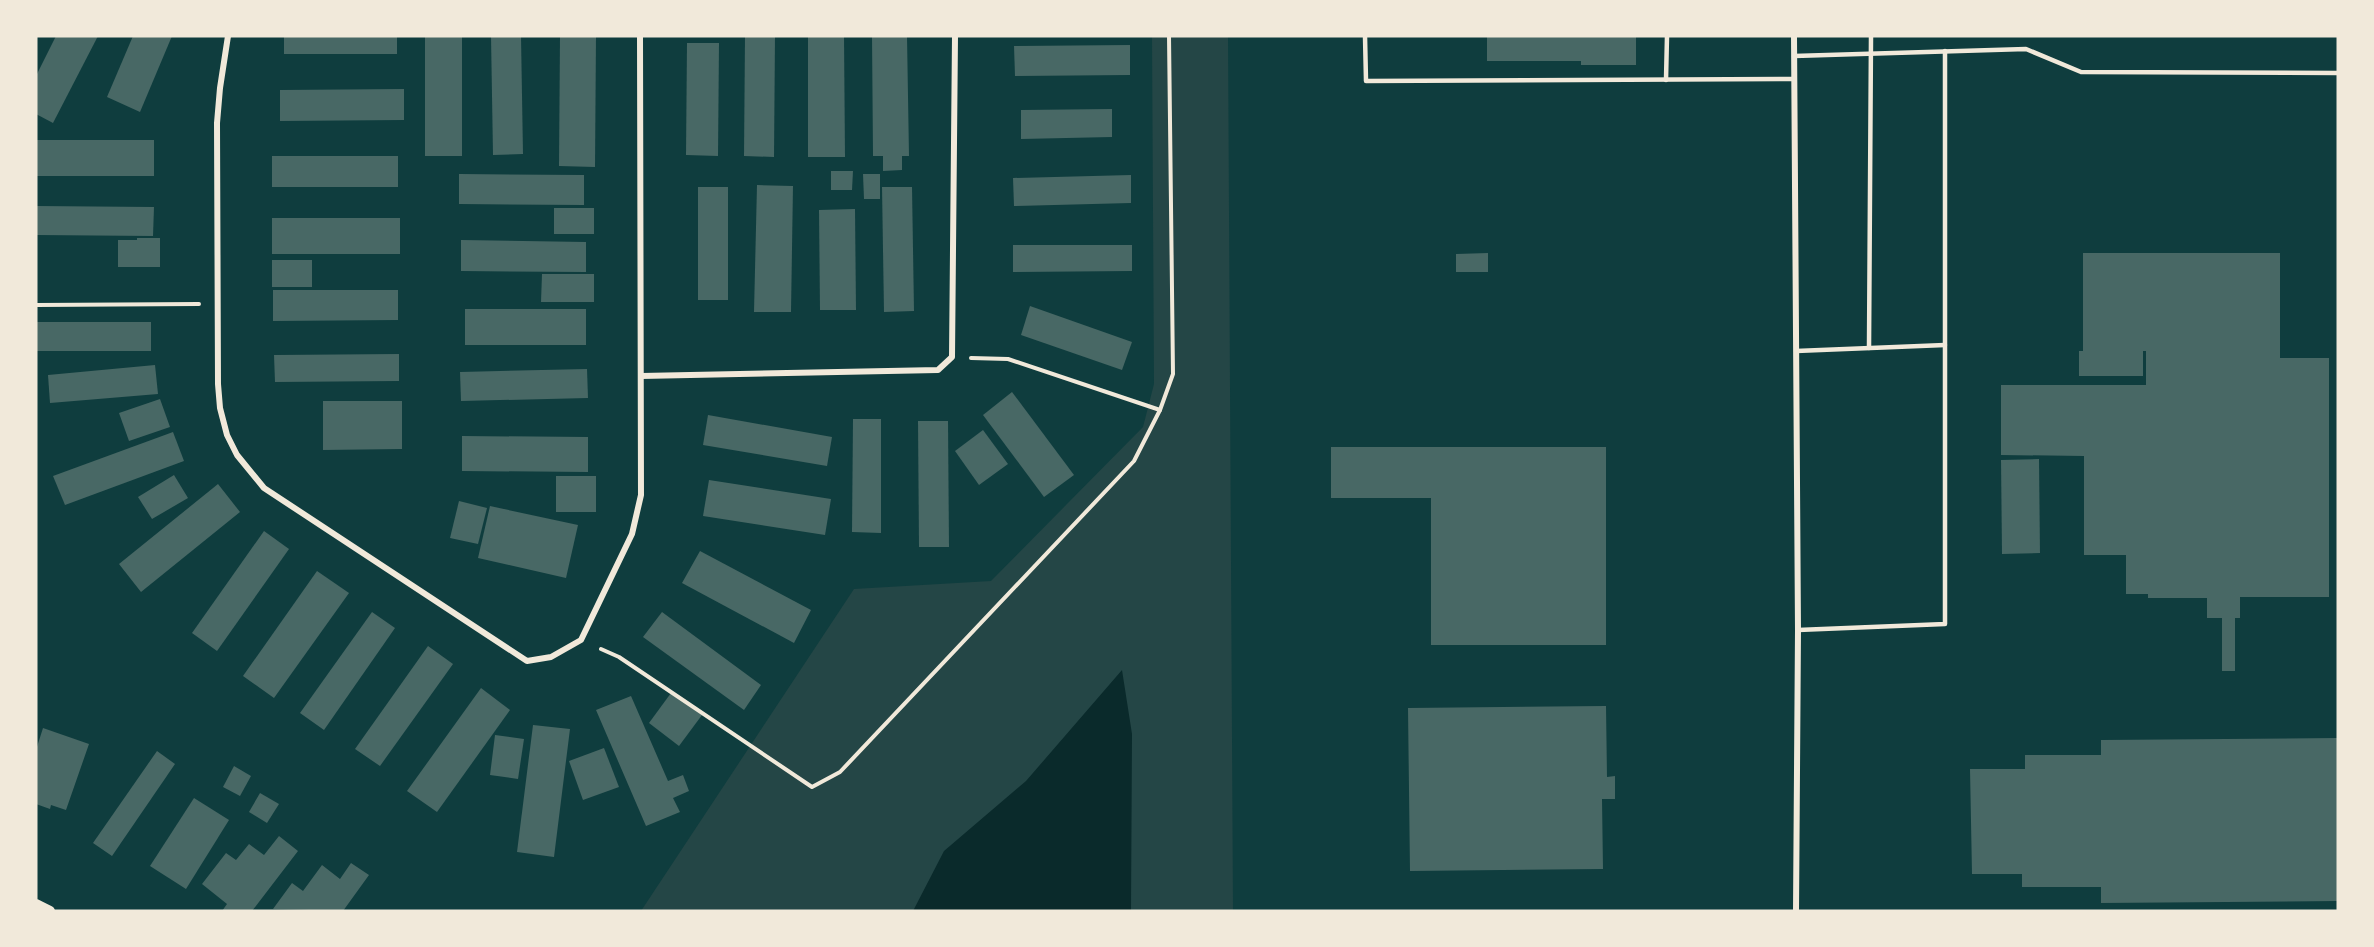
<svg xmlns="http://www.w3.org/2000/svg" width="2374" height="947" font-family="Cabin,sans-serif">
  <rect width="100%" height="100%" fill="#0f3d3e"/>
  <!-- green -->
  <polygon fill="#244646" points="1152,36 1228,36 1233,911 641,911 854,589 991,581 1143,427 1154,384"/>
  <!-- water -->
  <polygon fill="#0a2a2b" points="1122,670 1132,734 1131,911 913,911 944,851 1026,781"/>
  <!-- building -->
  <g fill="#486865">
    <polygon points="56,36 98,36 53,123 36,114 36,76"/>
    <polygon points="133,36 172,36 140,112 107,97"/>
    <rect x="284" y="36" width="113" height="18"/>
    <rect x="425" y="36" width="37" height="120"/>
    <polygon points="491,36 521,36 523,154 493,155"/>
    <polygon points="560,36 596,36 595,167 559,166"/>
    <polygon points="745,36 775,36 774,157 744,156"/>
    <polygon points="808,36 844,36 845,157 808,157"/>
    <polygon points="872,36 907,36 909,156 902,156 902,170 883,171 883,156 873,156"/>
    <polygon points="1487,36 1636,36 1636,65 1581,65 1581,61 1487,61"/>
    <polygon points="687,43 719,43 718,156 686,155"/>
    <polygon points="1130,45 1130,75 1015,76 1014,46"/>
    <polygon points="404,89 404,120 280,121 280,90"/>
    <polygon points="1112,109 1112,137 1021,139 1021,110"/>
    <rect x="36" y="140" width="118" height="36"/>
    <rect x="272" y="156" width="126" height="31"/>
    <polygon points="831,171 853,171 852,190 831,190"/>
    <polygon points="459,174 584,175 584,205 459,204"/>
    <polygon points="863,174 880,174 880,199 864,199"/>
    <polygon points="1131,175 1131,203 1014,206 1013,178"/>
    <polygon points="757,185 793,186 791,312 754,312"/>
    <rect x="698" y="187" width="30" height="113"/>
    <polygon points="882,187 912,187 914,311 884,312"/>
    <polygon points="36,206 154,207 153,236 36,235"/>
    <rect x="554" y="208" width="40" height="26"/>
    <polygon points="855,209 856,310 820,310 819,210"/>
    <rect x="272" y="218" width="128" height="36"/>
    <polygon points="137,238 160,238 160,267 118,267 118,240 137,240"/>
    <polygon points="461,240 586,242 586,272 461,271"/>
    <polygon points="1013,245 1132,245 1132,271 1013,272"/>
    <polygon points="1488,253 1488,272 1456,272 1456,254"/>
    <polygon points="2083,253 2280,253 2280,358 2329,358 2329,597 2240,597 2240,618 2235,618 2235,671 2222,671 2222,618 2207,618 2207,598 2148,598 2148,594 2126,594 2126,555 2084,555 2084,456 2001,455 2001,385 2146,385 2146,351 2143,351 2143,376 2079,376 2079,351 2083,351"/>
    <rect x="272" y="260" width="40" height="27"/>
    <polygon points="542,274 594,274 594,302 541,302"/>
    <polygon points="273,290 398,290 398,320 273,321"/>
    <polygon points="1030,306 1132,342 1122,370 1021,335"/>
    <rect x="465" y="309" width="121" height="36"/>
    <rect x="36" y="322" width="115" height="29"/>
    <polygon points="399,354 399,381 275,382 274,355"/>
    <polygon points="155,365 158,394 50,403 48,375"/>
    <polygon points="587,369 588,398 461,401 460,372"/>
    <polygon points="1012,392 1074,475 1044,497 983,415"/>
    <polygon points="160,399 170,427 129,441 119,413"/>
    <polygon points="323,401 402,401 402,449 323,450"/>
    <polygon points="708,415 832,437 827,466 703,445"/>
    <polygon points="853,419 881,419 881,533 852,532"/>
    <polygon points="918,421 948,421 949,547 919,547"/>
    <polygon points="983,430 1008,464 979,485 955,451"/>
    <polygon points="173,432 184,461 65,505 53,476"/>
    <polygon points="462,436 588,437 588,472 462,471"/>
    <polygon points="1331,447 1606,447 1606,645 1431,645 1431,498 1331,498"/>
    <polygon points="2039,459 2040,553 2002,554 2001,460"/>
    <polygon points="174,475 188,498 152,519 138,497"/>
    <rect x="556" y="476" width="40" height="36"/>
    <polygon points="709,480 831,499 825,535 703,516"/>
    <polygon points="218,484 240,512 141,592 119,564"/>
    <polygon points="459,501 487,508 478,544 450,538"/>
    <polygon points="490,506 578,525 566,578 478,558"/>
    <polygon points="264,531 289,549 217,651 192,633"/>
    <polygon points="700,551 811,610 794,643 682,583"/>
    <polygon points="317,571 349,593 274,698 243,676"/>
    <polygon points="372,612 395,628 324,730 300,713"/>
    <polygon points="662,612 761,685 744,710 643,637"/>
    <polygon points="428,646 453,664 380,766 355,749"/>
    <polygon points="481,688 510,710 437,812 407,791"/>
    <polygon points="671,693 702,715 679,746 649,723"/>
    <polygon points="631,696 668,781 683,775 689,791 673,798 680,812 646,826 596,710"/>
    <polygon points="1606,706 1607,777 1615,776 1615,799 1602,799 1603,869 1410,871 1408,708"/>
    <polygon points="533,725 570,729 554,857 517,852"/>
    <polygon points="43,728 89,744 66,810 51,805 50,809 36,804 36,750"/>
    <polygon points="495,735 524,739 518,779 490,775"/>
    <polygon points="2338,738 2338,901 2101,903 2101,887 2022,887 2022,874 1972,874 1970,769 2025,769 2025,755 2101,755 2101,740"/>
    <polygon points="604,748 619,787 583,800 569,761"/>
    <polygon points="157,751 175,764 112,856 93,843"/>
    <polygon points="234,766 251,776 240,796 223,787"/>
    <polygon points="260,793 279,804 267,823 249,812"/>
    <polygon points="194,798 229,820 186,889 150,866"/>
    <polygon points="279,836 298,851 252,911 222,911 227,904 202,884 226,853 236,860 249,844 264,855"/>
    <polygon points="351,863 369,875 343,911 273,909 292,883 303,891 322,865 340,879"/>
  </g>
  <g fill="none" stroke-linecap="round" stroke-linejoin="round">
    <!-- path -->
    <g stroke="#f1e9da" stroke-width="4">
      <polyline points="36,305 199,304"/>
      <polyline points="971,358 1008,359 1160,410"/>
      <polyline points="601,649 619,657 812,787 840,772 1134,461 1160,410 1173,374 1169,36"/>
    </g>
    <!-- service -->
    <g stroke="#f1e9da" stroke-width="4.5">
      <polyline points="1365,36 1366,81 1794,79"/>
      <polyline points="1794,56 2026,49 2081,72 2338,73"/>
      <polyline points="1666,80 1667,36"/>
      <polyline points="1869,348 1871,36"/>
      <polyline points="1796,351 1945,345"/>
      <polyline points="1798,630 1945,624 1945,51"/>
    </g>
    <!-- minor -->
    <g stroke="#f1e9da" stroke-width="6">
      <polyline points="228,36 220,88 217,123 218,384 220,408 227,435 237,455 264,488 527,661 551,657 581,640 632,534 641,495 640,36"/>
      <polyline points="1794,36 1798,630 1796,911"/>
      <polyline points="641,376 938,370 952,357 955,36"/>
    </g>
    <!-- tertiary -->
    <polyline stroke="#f1e9da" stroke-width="10" points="36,904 50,911"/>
  </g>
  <!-- border -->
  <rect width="2374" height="947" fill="none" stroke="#f1e9da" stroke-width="75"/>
</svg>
